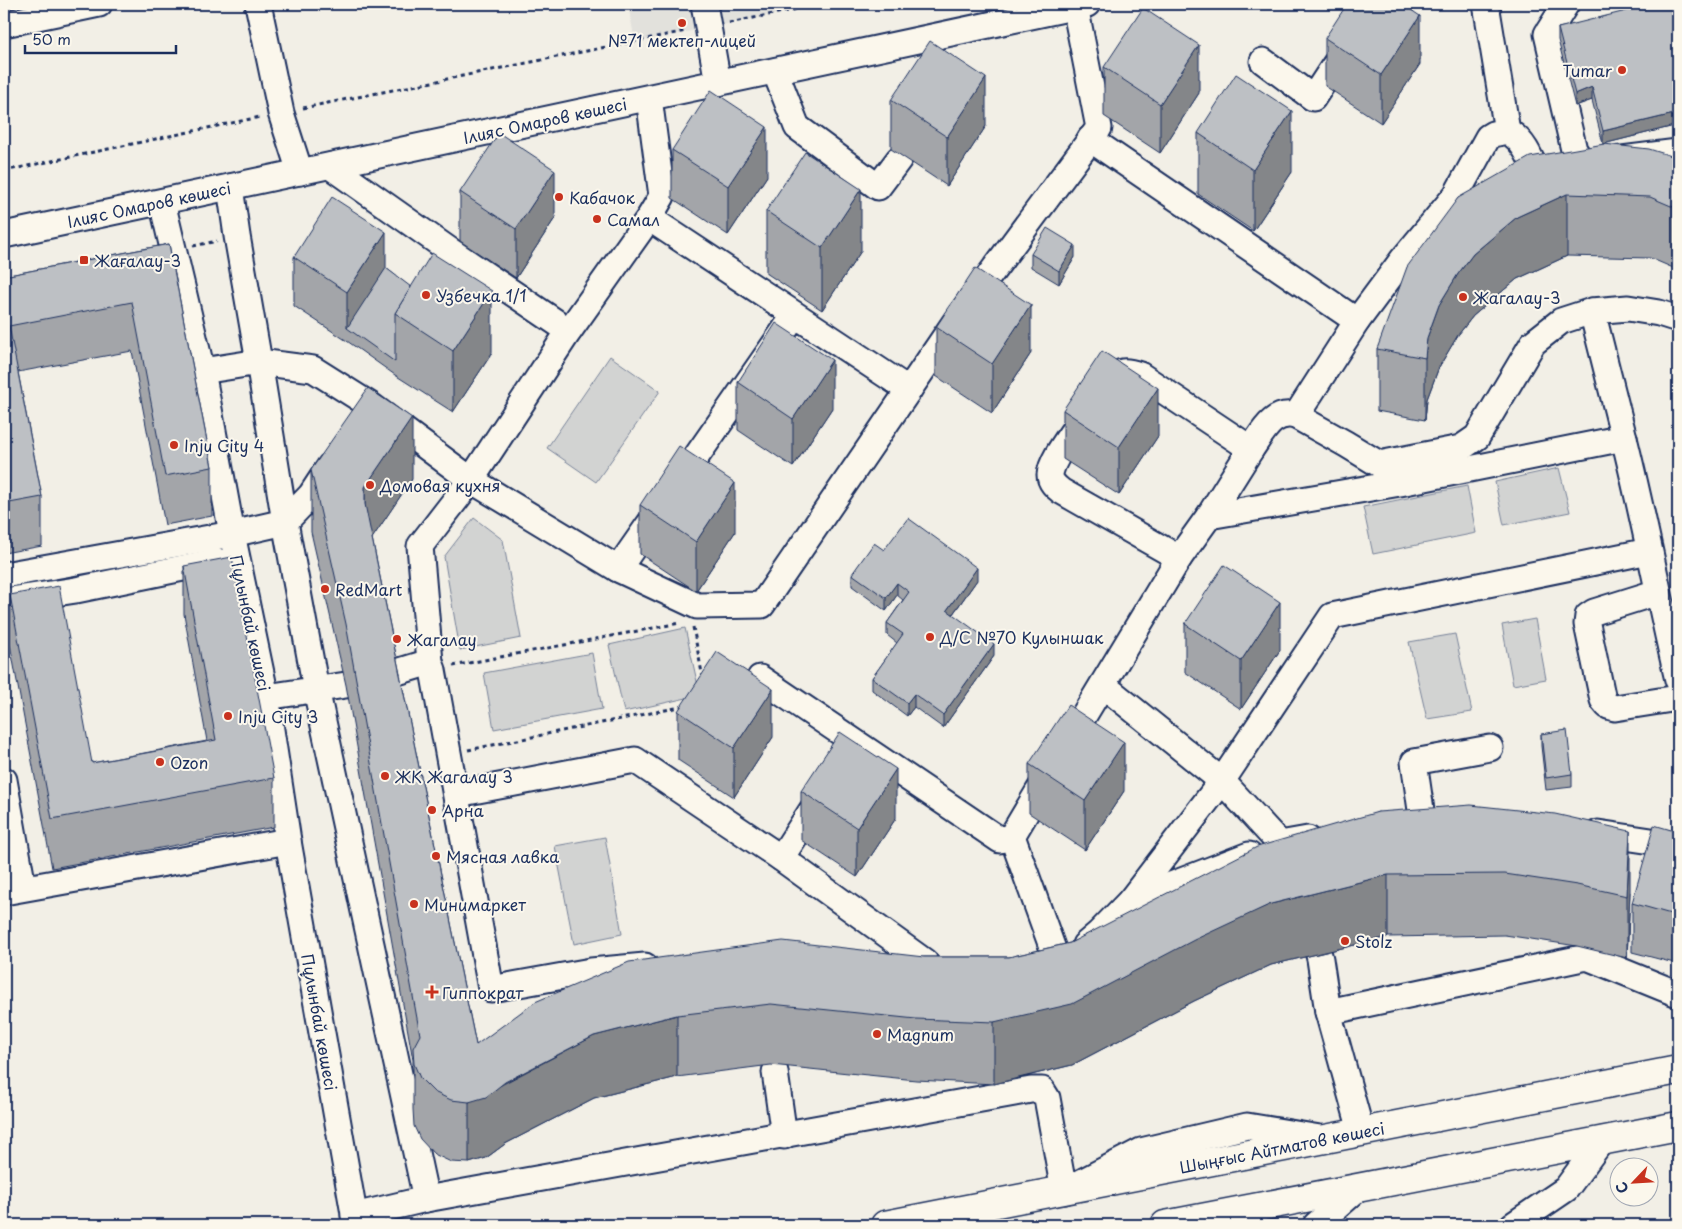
<svg xmlns="http://www.w3.org/2000/svg" width="1682" height="1229" font-family="'Playpen Sans',sans-serif">
  <rect width="100%" height="100%" fill="#f2efe6"/>
  <filter id="ink" filterUnits="userSpaceOnUse"><feTurbulence type="fractalNoise" baseFrequency=".02" numOctaves="2"/><feDisplacementMap in="SourceGraphic" scale="10" xChannelSelector="R" yChannelSelector="G"/><feConvolveMatrix kernelMatrix="1 2 1 2 8 2 1 2 1" color-interpolation-filters="sRGB"/></filter>
  <g filter="url(#ink)">
    <!-- built -->
    <polygon fill="#e2e1dc" points="628,4 828,4 635,42"/>
    <!-- green -->
    <g fill="#d2d3d2" stroke="#768198">
      <polygon points="610,356 660,391 596,482 547,448"/>
      <polygon points="1559,468 1570,512 1504,525 1495,482"/>
      <polygon points="1467,486 1476,533 1373,554 1363,507"/>
      <polygon points="474,518 503,540 521,638 460,650 444,557"/>
      <polygon points="1535,619 1546,679 1513,685 1502,625"/>
      <polygon points="685,628 700,695 624,712 609,645"/>
      <polygon points="1455,634 1472,712 1427,719 1409,642"/>
      <polygon points="592,653 602,709 494,729 484,673"/>
      <polygon points="605,837 622,934 574,944 555,846"/>
    </g>
    <g fill="none" stroke-linecap="round" stroke-linejoin="round">
      <defs>
        <g id="minor">
          <polyline points="258,4 281,113 300,172"/>
          <polyline points="704,4 718,83"/>
          <polyline points="1486,4 1507,131"/>
          <polyline points="1566,4 1547,34 1574,150 1582,161 1598,162 1678,152"/>
          <polyline points="4,24 99,4"/>
          <polyline points="1263,61 1313,98 1363,22 1359,4"/>
          <polyline points="775,71 797,127 878,187 899,159"/>
          <polyline points="1090,139 1357,321"/>
          <polyline points="330,166 449,250 569,331"/>
          <polyline points="230,187 237,236 259,362 313,369 370,405 471,480 618,569 795,315"/>
          <polyline points="162,202 202,371 232,534 266,697 288,841 356,1225"/>
          <polyline points="649,218 909,390"/>
          <polyline points="4,235 1087,4"/>
          <polyline points="1592,311 1628,308 1659,313 1678,319"/>
          <polyline points="202,371 259,362 285,522 316,689 426,1199 1031,1090 1042,1090 1047,1098 1064,1191 1141,1151 1247,1126 1320,1138"/>
          <path d="M1107,380C1121,370 1125,370 1140,375L1251,449L1209,516"/>
          <path d="M1296,416L1357,321L1403,259L1456,195L1488,137L1493,134L1507,131C1528,142 1534,169 1544,189"/>
          <path d="M1081,419C1073,433 1051,459 1050,475C1050,482 1056,487 1061,491L1179,558"/>
          <path d="M1251,449C1262,434 1273,409 1296,416L1346,444L1379,464L1461,448L1477,437L1533,343L1561,321L1592,311L1624,438"/>
          <polyline points="618,569 697,606 762,605 960,315 1099,128 1075,6"/>
          <polyline points="4,575 232,534 285,522 311,495 330,466"/>
          <polyline points="1658,592 1594,612 1588,616 1587,624 1603,700 1608,706 1615,708 1678,698"/>
          <polyline points="4,601 76,590 217,561"/>
          <polyline points="387,675 430,662"/>
          <polyline points="760,678 1000,840 1012,836 1047,777"/>
          <polyline points="1103,685 1222,781 1280,844 1308,839"/>
          <polyline points="266,697 346,685"/>
          <path d="M1066,745L1179,558L1209,516L1400,483L1624,438C1644,518 1659,599 1678,680"/>
          <polyline points="4,780 23,887"/>
          <polyline points="457,794 635,760 781,858 925,962"/>
          <polyline points="1422,817 1414,762 1490,748"/>
          <polyline points="1598,833 1678,845"/>
          <polyline points="1012,836 1059,966 1045,965"/>
          <polyline points="781,858 819,799"/>
          <polyline points="4,892 288,841"/>
          <polyline points="1130,901 1222,781 1332,616 1649,551"/>
          <polyline points="1310,920 1320,959 1328,1012 1361,1131"/>
          <polyline points="1085,945 1099,933 1130,901 1249,855"/>
          <polyline points="645,966 591,971 491,989 433,670 430,662 420,546 471,480 569,331 649,218 662,196 649,98"/>
          <polyline points="1328,1012 1587,957 1678,994"/>
          <polyline points="775,1072 784,1136"/>
          <polyline points="354,1216 426,1199"/>
          <polyline points="1316,1225 1358,1188"/>
          <polyline points="1513,1225 1566,1189 1602,1140"/>
        </g>
        <g id="major">
          <polyline points="885,1225 1678,1070"/>
          <polyline points="1165,1225 1678,1126"/>
        </g>
      </defs>
      <!-- minor casing -->
      <use href="#minor" stroke="#1b2f5e" stroke-width="29"/>
      <!-- major casing -->
      <use href="#major" stroke="#1b2f5e" stroke-width="31"/>
      <!-- path -->
      <g stroke="#1b2f5e" stroke-width="3" stroke-dasharray="4 4" stroke-linecap="butt">
        <polyline points="729,23 822,4"/>
        <polyline points="303,108 686,31"/>
        <polyline points="4,171 260,117"/>
        <polyline points="193,246 217,241"/>
        <polyline points="693,627 703,678"/>
        <polyline points="453,666 680,623"/>
        <polyline points="468,750 685,706"/>
      </g>
      <!-- minor -->
      <use href="#minor" stroke="#fbf7ec" stroke-width="25"/>
      <!-- major -->
      <use href="#major" stroke="#fbf7ec" stroke-width="28"/>
    </g>
    <!-- wall -->
    <g fill="#a3a5a9" stroke="#1b2f5e">
      <polygon points="1678,4 1678,125 1603,144 1592,100 1575,106 1558,40 1558,28"/>
      <polygon points="1325,38 1420,64 1381,123 1325,86"/>
      <polygon points="1104,67 1199,93 1160,153 1104,116"/>
      <polygon points="891,100 986,126 947,186 891,149"/>
      <polygon points="1198,133 1292,172 1253,231 1198,194"/>
      <polygon points="672,150 767,176 728,235 672,198"/>
      <polygon points="1678,158 1678,270 1650,258 1567,256 1517,279 1473,316 1458,335 1439,367 1427,399 1425,420 1377,411 1377,349 1458,198"/>
      <polygon points="460,192 555,218 516,278 460,241"/>
      <polygon points="766,211 861,251 822,310 766,273"/>
      <polygon points="169,244 212,467 212,516 165,525 132,351 18,372 42,497 42,546 4,553 4,276"/>
      <polygon points="1031,254 1075,257 1059,284 1031,267"/>
      <polygon points="294,257 386,268 492,353 453,412 395,375 347,341 294,306"/>
      <polygon points="936,327 1031,353 992,413 936,376"/>
      <polygon points="738,382 832,408 793,467 738,430"/>
      <polygon points="1063,410 1158,436 1119,495 1063,459"/>
      <polygon points="311,470 412,479 372,538 476,1045 924,957 1009,957 1070,943 1378,812 1630,892 1627,958 1577,946 1505,935 1388,937 1271,965 1194,1001 1072,1065 994,1084 916,1080 771,1065 677,1077 594,1098 505,1144 486,1158 469,1163 451,1162 434,1154 420,1139 414,1126 413,1109 413,1060 346,685 311,532"/>
      <polygon points="640,505 735,532 696,591 640,554"/>
      <polygon points="884,550 977,580 953,614 994,656 943,728 914,707 907,716 872,690 872,678 897,643 887,635 887,623 903,600 897,595 886,611 852,586 852,574"/>
      <polygon points="184,566 274,778 274,827 52,868 10,644 10,595 92,763 207,741 184,614"/>
      <polygon points="1185,624 1280,650 1241,709 1185,672"/>
      <polygon points="678,711 773,737 734,797 678,760"/>
      <polygon points="1541,734 1572,774 1572,787 1546,790 1541,746"/>
      <polygon points="1029,764 1124,791 1085,850 1029,813"/>
      <polygon points="801,791 896,818 857,877 801,840"/>
      <polygon points="1678,832 1678,964 1632,952 1632,903"/>
    </g>
    <!-- shaded-wall -->
    <g fill="#848689" stroke="#1b2f5e">
      <polygon points="1420,16 1420,64 1381,123 1381,75"/>
      <polygon points="1199,45 1199,93 1160,153 1160,104"/>
      <polygon points="986,78 986,126 947,186 947,137"/>
      <polygon points="1592,87 1592,100 1575,106 1575,94"/>
      <polygon points="1292,111 1292,172 1253,231 1253,170"/>
      <polygon points="1678,113 1678,125 1603,144 1603,131"/>
      <polygon points="767,127 767,176 728,235 728,186"/>
      <polygon points="555,170 555,218 516,278 516,229"/>
      <polygon points="861,189 861,251 822,310 822,248"/>
      <polygon points="1567,194 1567,256 1517,279 1473,316 1458,335 1439,367 1427,399 1425,420 1425,358 1427,338 1439,305 1458,274 1473,254 1517,217"/>
      <polygon points="386,232 386,281 347,328 347,292"/>
      <polygon points="1075,245 1075,257 1059,284 1059,271"/>
      <polygon points="492,291 492,353 453,412 453,351"/>
      <polygon points="1031,305 1031,353 992,413 992,364"/>
      <polygon points="832,360 832,408 793,467 793,419"/>
      <polygon points="1158,388 1158,436 1119,495 1119,447"/>
      <polygon points="412,418 412,479 365,549 365,487"/>
      <polygon points="735,483 735,532 696,591 696,542"/>
      <polygon points="977,568 977,580 947,622 947,610"/>
      <polygon points="897,583 897,595 886,611 886,598"/>
      <polygon points="1280,602 1280,650 1241,709 1241,661"/>
      <polygon points="994,644 994,656 943,728 943,715"/>
      <polygon points="773,689 773,737 734,797 734,748"/>
      <polygon points="914,694 914,707 907,716 907,703"/>
      <polygon points="1124,742 1124,791 1085,850 1085,801"/>
      <polygon points="896,769 896,818 857,877 857,828"/>
      <polygon points="1630,831 1630,892 1627,958 1627,896"/>
      <polygon points="1388,875 1388,937 1271,965 1194,1001 1072,1065 994,1084 994,1022 1271,904"/>
      <polygon points="677,1015 677,1077 594,1098 505,1144 486,1158 469,1163 469,1102 594,1036"/>
    </g>
    <!-- building -->
    <g fill="#bdc0c4" stroke="#1b2f5e">
      <polygon points="1347,4 1402,4 1420,16 1381,75 1325,38"/>
      <polygon points="1654,4 1678,4 1678,113 1603,131 1592,87 1575,94 1558,28"/>
      <polygon points="1143,8 1199,45 1160,104 1104,67"/>
      <polygon points="930,41 986,78 947,137 891,100"/>
      <polygon points="1236,74 1292,111 1253,170 1198,133"/>
      <polygon points="711,90 767,127 728,186 672,150"/>
      <polygon points="499,133 555,170 516,229 460,192"/>
      <polygon points="1604,144 1649,149 1678,158 1678,209 1650,197 1567,194 1517,217 1473,254 1458,274 1439,305 1427,338 1425,358 1377,349 1407,267 1458,198 1530,157"/>
      <polygon points="805,152 861,189 822,248 766,211"/>
      <polygon points="332,197 386,232 347,292 294,257"/>
      <polygon points="1047,228 1075,245 1059,271 1031,254"/>
      <polygon points="169,244 212,467 165,476 132,302 9,326 42,497 4,504 4,276"/>
      <polygon points="432,253 492,291 453,351 395,313"/>
      <polygon points="386,268 411,287 395,313 395,362 347,328"/>
      <polygon points="975,268 1031,305 992,364 936,327"/>
      <polygon points="776,323 832,360 793,419 738,382"/>
      <polygon points="1102,351 1158,388 1119,447 1063,410"/>
      <polygon points="368,388 412,418 365,487 365,504 476,1045 535,1002 629,962 783,941 924,957 1009,957 1070,943 1257,847 1378,812 1471,805 1555,814 1630,831 1627,896 1577,885 1505,874 1388,875 1271,904 1194,940 1072,1004 994,1022 916,1019 771,1004 677,1015 594,1036 505,1082 486,1097 469,1102 451,1100 434,1092 420,1078 414,1064 413,1048 420,1035 346,624 311,470"/>
      <polygon points="679,446 735,483 696,542 640,505"/>
      <polygon points="908,518 977,568 947,610 994,644 943,715 914,694 907,703 872,678 903,634 887,623 909,592 897,583 886,598 852,574 874,543 884,550"/>
      <polygon points="232,557 274,778 52,819 10,595 59,586 92,763 216,740 184,566"/>
      <polygon points="1224,565 1280,602 1241,661 1185,624"/>
      <polygon points="717,652 773,689 734,748 678,711"/>
      <polygon points="1068,705 1124,742 1085,801 1029,764"/>
      <polygon points="1567,730 1572,774 1546,778 1541,734"/>
      <polygon points="840,732 896,769 857,828 801,791"/>
      <polygon points="1654,825 1678,832 1678,916 1632,903"/>
    </g>
  </g>
  <!-- markers -->
  <g fill="#c8321e" stroke="#fbf7ec" stroke-width="2">
    <circle cx="682" cy="23" r="5"/>
    <circle cx="1622" cy="70" r="5"/>
    <circle cx="559" cy="197" r="5"/>
    <circle cx="597" cy="219" r="5"/>
    <rect x="79" y="255" width="10" height="10" rx="2.5"/>
    <circle cx="426" cy="295" r="5"/>
    <circle cx="1463" cy="297" r="5"/>
    <circle cx="174" cy="445" r="5"/>
    <circle cx="370" cy="485" r="5"/>
    <circle cx="325" cy="589" r="5"/>
    <circle cx="930" cy="637" r="5"/>
    <circle cx="397" cy="639" r="5"/>
    <circle cx="228" cy="716" r="5"/>
    <circle cx="160" cy="762" r="5"/>
    <circle cx="385" cy="776" r="5"/>
    <circle cx="432" cy="810" r="5"/>
    <circle cx="436" cy="856" r="5"/>
    <circle cx="414" cy="904" r="5"/>
    <circle cx="1345" cy="941" r="5"/>
    <path d="M429.5 984.5h5v5h5v5h-5v5h-5v-5h-5v-5h5z"/>
    <circle cx="877" cy="1034" r="5"/>
  </g>
  <g text-anchor="middle" dominant-baseline="central" stroke-width="4" stroke-linejoin="round" paint-order="stroke">
    <!-- poi labels -->
    <g font-size="16" fill="#1b2f5e" stroke="#fbf7ec" text-anchor="start">
      <text x="682" y="40" text-anchor="middle">№71 мектеп-лицей</text>
      <text x="1612" y="70" text-anchor="end">Tumar</text>
      <text x="569" y="197">Кабачок</text>
      <text x="607" y="219">Самал</text>
      <text x="94" y="260">Жағалау-3</text>
      <text x="436" y="295">Узбечка 1/1</text>
      <text x="1473" y="297">Жагалау-3</text>
      <text x="184" y="445">Inju City 4</text>
      <text x="380" y="485">Домовая кухня</text>
      <text x="335" y="589">RedMart</text>
      <text x="940" y="637">Д/С №70 Кулыншак</text>
      <text x="407" y="639">Жагалау</text>
      <text x="238" y="716">Inju City 3</text>
      <text x="170" y="762">Ozon</text>
      <text x="395" y="776">ЖК Жагалау 3</text>
      <text x="442" y="810">Арна</text>
      <text x="446" y="856">Мясная лавка</text>
      <text x="424" y="904">Минимаркет</text>
      <text x="1355" y="941">Stolz</text>
      <text x="442" y="992">Гиппократ</text>
      <text x="887" y="1034">Magnum</text>
    </g>
    <!-- street labels -->
    <g font-size="16" fill="#1b2f5e" stroke="#fbf7ec">
      <text transform="translate(545 120) rotate(-12)">Ілияс Омаров көшесі</text>
      <text transform="translate(149 204) rotate(-12)">Ілияс Омаров көшесі</text>
      <text transform="translate(251 623) rotate(78)">Пұлынбай көшесі</text>
      <text transform="translate(320 1022) rotate(80)">Пұлынбай көшесі</text>
      <text transform="translate(1282 1147) rotate(-11)">Шыңғыс Айтматов көшесі</text>
    </g>
  </g>
  <!-- margin -->
  <rect width="1682" height="1229" fill="none" stroke="#fbf7ec" stroke-width="20"/>
  <rect x="10" y="10" width="1662" height="1209" fill="none" stroke="#1b2f5e" stroke-width="2" filter="url(#ink)"/>
  <!-- north arrow -->
  <g transform="translate(1634 1182) rotate(245)"><circle r="24" fill="#fbf7ec" stroke="#a1a7b3"/>
  <path d="M0-4L9 19L0 12L-9 19Z" fill="#c8321e"/>
  <text y="-8" font-size="14" font-weight="bold" text-anchor="middle" fill="#1b2f5e">С</text>
  </g>
  <!-- scale -->
  <path d="M25 45v8h151v-8" fill="none" stroke="#1b2f5e" stroke-width="2.5"/>
  <text x="32" y="45" font-size="15" fill="#1b2f5e" stroke="#fbf7ec" stroke-width="4" paint-order="stroke">50 m</text>
</svg>
